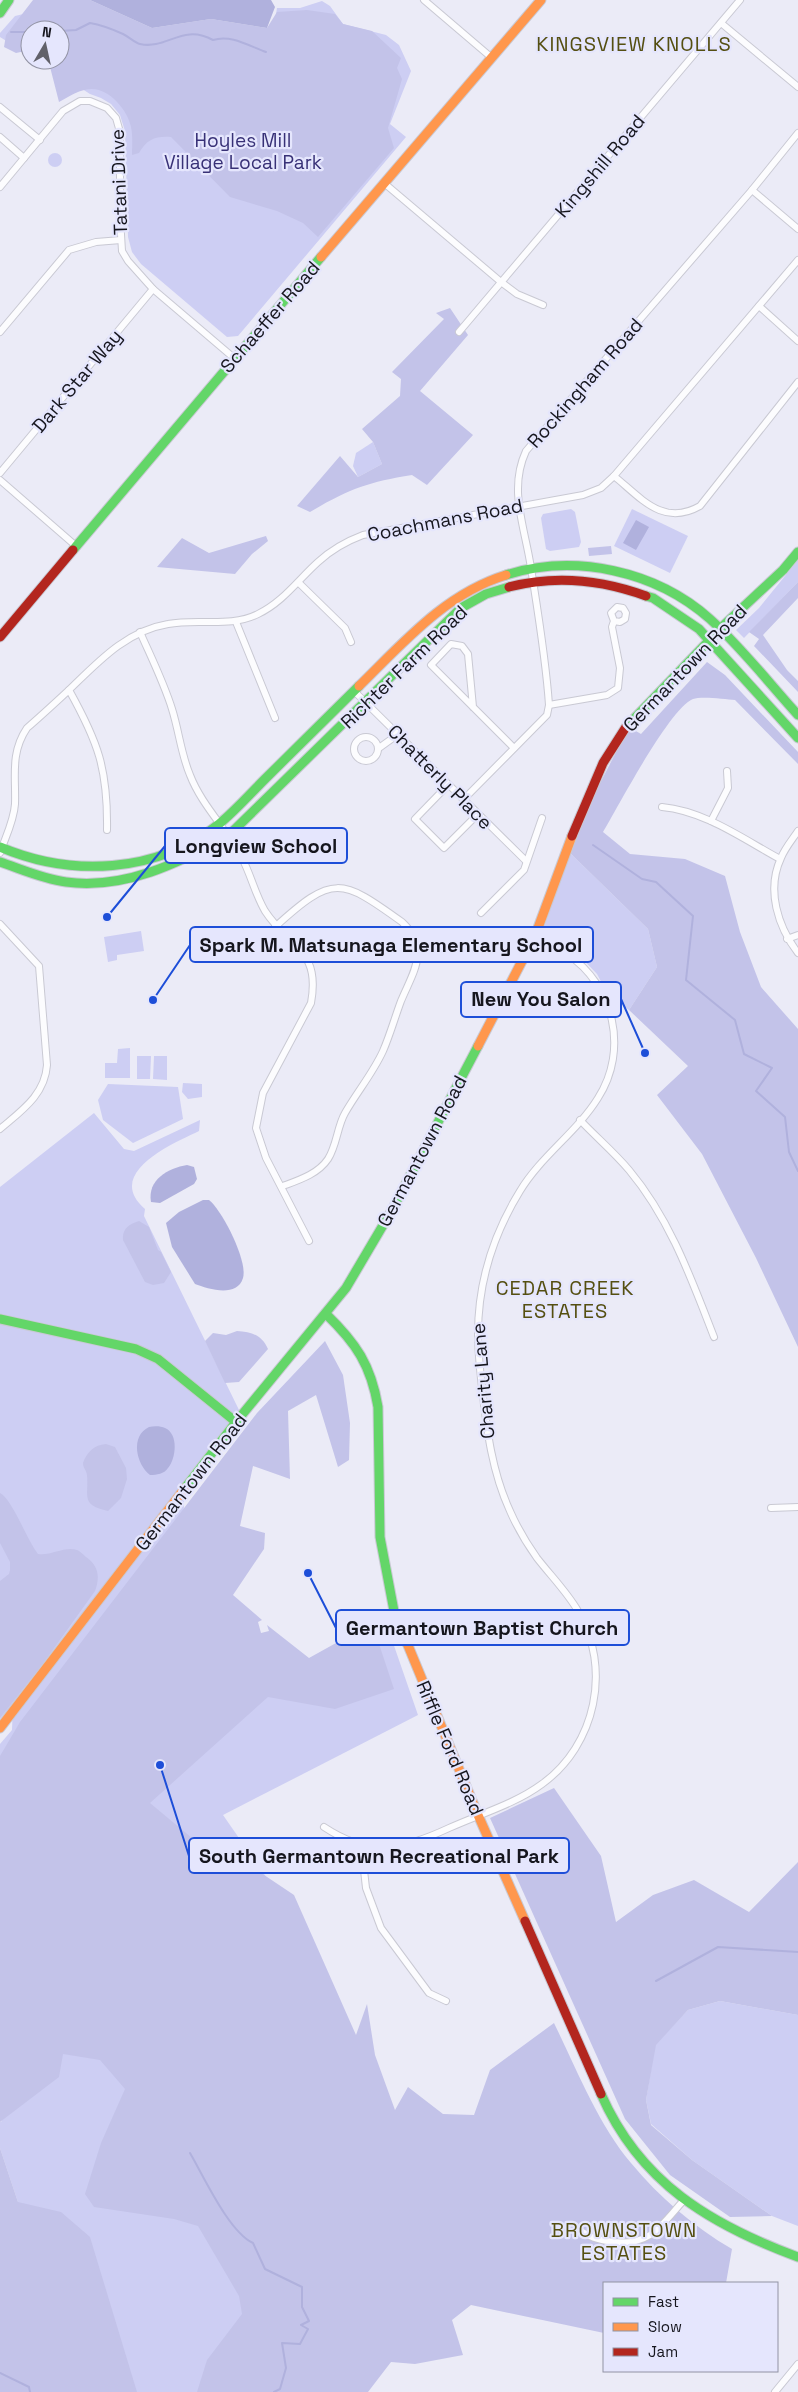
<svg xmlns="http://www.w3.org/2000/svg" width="798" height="2392" font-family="'Space Grotesk',sans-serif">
  <rect width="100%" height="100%" fill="#ebebf7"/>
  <!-- green -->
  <g fill="#cdcef3">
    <polygon points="322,1 330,6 343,24 386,35 399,45 411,71 390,124 406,137 238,336 227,337 141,264 132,252 128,237 125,131 120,115 111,104 101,98 90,94 37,60 60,60 60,30 30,30 30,56 0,37 0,33 15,16 65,4 154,35 260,35 274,26 277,8 300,8"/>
    <circle cx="55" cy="160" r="7"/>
    <polygon points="373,442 382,464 358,477 353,466 356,453"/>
    <polygon points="571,509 575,512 581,542 579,547 550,551 546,549 541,518 543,514"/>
    <polygon points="632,509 688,536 670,573 614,546"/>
    <polygon points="798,560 798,582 744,638 736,630 759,608"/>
    <polygon points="570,853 648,929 657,967 629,1010 607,993 597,974 577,953 542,933"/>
    <polygon points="141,931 144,951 117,955 117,960 108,962 104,937"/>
    <polygon points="130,1048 130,1078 105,1078 105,1063 117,1063 118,1049"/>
    <polygon points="137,1056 151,1056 150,1079 137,1079"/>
    <polygon points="154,1056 167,1056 167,1080 153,1079"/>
    <polygon points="183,1083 202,1084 202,1097 188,1099 182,1092"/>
    <polygon points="108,1084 178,1087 183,1119 133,1143 103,1120 98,1100"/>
    <path d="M94,1113L124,1149L134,1151L200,1120L199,1131C174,1143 103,1173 145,1209L144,1216L240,1412L184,1497L183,1566L305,1673L391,1637L418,1715L223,1815L271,1884L356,2392H22L18,2202L0,2148V2122L2,2121L0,2106V1744L12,1730L13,1705L0,1719V1187Z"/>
    <polygon points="720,2001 798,2015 798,2226 772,2216 692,2160 651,2124 646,2100 655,2045 688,2010"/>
  </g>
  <!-- forest -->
  <g fill="#c3c3e9">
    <path d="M33,0H90L152,28L211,19L267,28L277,12L307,10L335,14L343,24L372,31L401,58L397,68L402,79L388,128L394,148L318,237L303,223L277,211L230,197L171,137C156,136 147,139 139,153L132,155C132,146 133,136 131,127C128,111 110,89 92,89C80,89 70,96 59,102L49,63L45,60H60V30H30V50L16,53L4,47L6,35Z"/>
    <path d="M450,308L468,335L420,391L473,435L427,485L412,475C368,482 349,489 310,512L297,506L340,456L358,477L382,464L373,442L362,429L400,396L401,379L392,372L444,319L436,313Z"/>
    <polygon points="266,536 268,541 252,554 235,574 157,567 182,538 209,553"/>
    <polygon points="611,546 612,554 589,556 588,548"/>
    <polygon points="798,582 798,598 763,635 787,670 798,681 798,692 754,646 759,639 749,632"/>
    <path d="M707,662L725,675L798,752V764L735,700C725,699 701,696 693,699C669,709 618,807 603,832L630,854L685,859L725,876L740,932L761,987L798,1029V1347L756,1258L702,1154L657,1095L688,1066L629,1010L657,967L648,929L570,853L597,789L629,727L641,734Z"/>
    <path d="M139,1221L149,1227L158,1250L161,1252L171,1272L164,1283L153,1285L145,1282L123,1240C122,1229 129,1224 139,1221Z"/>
    <path d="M237,1331C252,1332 262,1335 268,1349L239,1382L225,1383L205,1341L213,1333L226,1335Z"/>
    <path d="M325,1341L343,1375L350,1423L349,1460L338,1467L316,1395L288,1411L290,1479L253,1466L240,1526L265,1533L264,1549L233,1595L262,1620L258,1622L261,1633L269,1631L267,1625L309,1658L372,1623L394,1689L335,1709L268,1697L150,1803L192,1838L230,1852L294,1895L356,2035L367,2004L375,2055L395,2110L408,2087L443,2114L474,2115L490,2070L554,2023C576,2068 598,2124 631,2163C659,2197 694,2227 732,2249L726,2283H604V2333L471,2305L452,2320L463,2355L415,2364L391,2362L368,2392H197L207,2360L242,2314L239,2296L198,2226L174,2219L94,2207L85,2194L101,2143L125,2089L100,2060L63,2054L59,2077L0,2122V1756L20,1722L257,1413Z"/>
    <path d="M106,1444L115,1447L126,1468L127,1479L121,1498L108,1511C80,1505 89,1496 87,1475C86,1469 83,1468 83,1463C87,1452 94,1445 106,1444Z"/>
    <path d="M0,1493C12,1499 27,1540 38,1554C51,1556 65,1546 77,1550C80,1551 84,1555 86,1557C99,1566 100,1577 95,1591L42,1665L0,1718V1581L9,1574L10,1570V1562L0,1543Z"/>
    <polygon points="554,1788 601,1856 616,1922 653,1895 694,1880 749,1912 798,1862 798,2015 720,2001 688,2010 656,2045 646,2100 651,2125 692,2160 772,2216 730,2217 670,2175 625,2119 490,1818"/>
    <polygon points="0,2148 18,2202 61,2212 90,2237 137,2392 0,2392"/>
  </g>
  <!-- water -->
  <g fill="#b0b1dd">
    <polygon points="90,0 271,0 275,7 267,28 211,19 152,28"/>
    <polygon points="636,520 649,527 636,550 623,543"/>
    <path d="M187,1165L194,1167L197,1179L194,1184L160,1203L151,1202C147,1180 168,1168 187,1165Z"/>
    <path d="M203,1200H209C222,1210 248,1261 243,1278C237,1298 208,1289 195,1284L172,1247L166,1223L179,1212Z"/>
    <path d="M149,1427C154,1426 161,1426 165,1428C179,1434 176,1459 168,1468C164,1474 157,1475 150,1475C136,1464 130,1436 149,1427Z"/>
  </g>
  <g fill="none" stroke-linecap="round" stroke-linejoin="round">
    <!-- stream -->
    <g stroke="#b0b1dd" stroke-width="2">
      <path d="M60,31L76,30L90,23C102,25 112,29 123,34C129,37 135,43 140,44C167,50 182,23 213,40C231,34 249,46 266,52"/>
      <polyline points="11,32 30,32"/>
      <polyline points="593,845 642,879 656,882 693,916 686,980 735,1020 744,1054 772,1068 756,1091 785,1117 789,1152 798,1171"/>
      <polyline points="656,1981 718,1947 798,1952"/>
      <path d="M190,2153C204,2177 229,2232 253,2243L265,2269L302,2287V2307L309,2321L301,2325L308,2329L300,2344L282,2343L286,2368L280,2389L274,2392"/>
      <polyline points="0,2373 29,2387 30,2392"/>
    </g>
    <defs>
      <g id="street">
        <polyline points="424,0 492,58"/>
        <polyline points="721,23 798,87"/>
        <polyline points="0,107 40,140"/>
        <polyline points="0,137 24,158"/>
        <polyline points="384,183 501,282 517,294 543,305"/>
        <polyline points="0,187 63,111 80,101 90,101 107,108 116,118 120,132 120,218 122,251 128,261 153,289 234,358"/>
        <polyline points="752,190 798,229"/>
        <polyline points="759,306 798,341"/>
        <polyline points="0,332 69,250 96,242 121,240"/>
        <polyline points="459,332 740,0"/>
        <polyline points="0,473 153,289"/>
        <path d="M614,476C641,498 663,527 700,506L798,382"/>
        <polyline points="0,480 76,546"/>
        <polyline points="299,583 345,628 351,642"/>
        <polyline points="236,622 275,718"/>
        <path d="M140,632C151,657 164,683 172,709C179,731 181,754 190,775C202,806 227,829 242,858C251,875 255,894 265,911C289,948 321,949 311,1003L263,1093L256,1128L266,1158L309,1241"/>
        <path d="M69,690C98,742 108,769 107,830"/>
        <polyline points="354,691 526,861"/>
        <polyline points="549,705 607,695 618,688 620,668 612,627 614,621 611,613 617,607 623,608 626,613 625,619 620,622 614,621"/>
        <polyline points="473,707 468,654 462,646 451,644 431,665 514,748"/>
        <circle cx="366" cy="749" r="12"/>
        <polyline points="379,748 397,735"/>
        <polyline points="448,785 415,819 444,848 478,814"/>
        <path d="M463,800L547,715L549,705C546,660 538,613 531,568C525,527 508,490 526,451L752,190L798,133"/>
        <path d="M662,807C705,811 743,839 780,859"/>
        <polyline points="711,821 728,788 727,771"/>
        <path d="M798,831C792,840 785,848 781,858C766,890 778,927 798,953"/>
        <path d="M0,853C5,838 14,821 15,804C16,777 10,753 27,728C41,716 55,703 69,690C98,662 126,631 168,624C198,618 230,628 258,614C283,602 298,580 318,562C331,550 347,541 363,535L583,495L601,488L614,476L798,260"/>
        <polyline points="481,913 524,870 542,818"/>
        <path d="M0,924L39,966L47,1065C45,1095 21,1111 0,1129"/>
        <path d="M275,927C333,874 341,878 402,922C431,949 413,972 401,1001C395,1017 390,1035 383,1051C373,1073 357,1092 345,1113C337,1127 337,1145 328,1159C318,1174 299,1180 283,1186"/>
        <polyline points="787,939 798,935"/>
        <path d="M580,1120C596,1137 614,1152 629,1170C670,1219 691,1278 714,1337"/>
        <polyline points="771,1508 798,1507"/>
        <path d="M324,1827C369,1857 402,1850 449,1828C480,1814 515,1804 542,1784C596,1745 612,1668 578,1611C567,1592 551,1576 537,1558C527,1544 517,1527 510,1511C492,1472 487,1431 482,1388C480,1370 478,1352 478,1334C478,1282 493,1235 520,1191C541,1156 577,1132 598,1098C629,1050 614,985 567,954C558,947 546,942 535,936"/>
        <polyline points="366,1846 364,1870 366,1888 381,1928 429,1993 446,2001"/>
        <path d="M577,2228C587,2237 599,2240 613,2242C650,2246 660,2227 683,2201"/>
        <polyline points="775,2392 798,2364"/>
      </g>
      <g id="fast">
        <polyline points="0,13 9,0"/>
        <polyline points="73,550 321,257"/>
        <path d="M506,575C575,553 656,571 710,619C742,648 769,683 798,715"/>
        <polyline points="646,596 653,598 699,629 798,738"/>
        <polyline points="626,727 724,625 783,570 798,552"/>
        <path d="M0,847C71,877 156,874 219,824C235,811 250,794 265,779C296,748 328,717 359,686"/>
        <path d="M0,862C21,869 43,879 66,882C124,890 179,863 228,836L461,608L486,594L509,587"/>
        <path d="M326,1314C356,1343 371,1365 378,1407L380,1537L394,1611L407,1643"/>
        <polyline points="0,1319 136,1349 158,1359 236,1422"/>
        <polyline points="185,1488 236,1422 346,1288 392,1210 478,1046"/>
        <path d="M601,2094C640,2183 711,2225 798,2257"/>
      </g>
      <g id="slow">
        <polyline points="321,257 541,0"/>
        <path d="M359,686C404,642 445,594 506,575"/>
        <polyline points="478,1046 535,936 572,836"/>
        <polyline points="407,1643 478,1815 525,1921"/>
        <polyline points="0,1728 185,1488"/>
      </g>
      <g id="jam">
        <path d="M509,587C555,575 602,580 646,596"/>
        <polyline points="0,637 73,550"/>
        <polyline points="572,836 603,763 626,727"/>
        <polyline points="525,1921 601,2094"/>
      </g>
    </defs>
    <!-- street casing -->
    <use href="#street" stroke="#c9c9d3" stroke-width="8"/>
    <!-- fast casing -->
    <use href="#fast" stroke="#c9c9d3" stroke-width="11"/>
    <!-- slow casing -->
    <use href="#slow" stroke="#c9c9d3" stroke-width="11"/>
    <!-- jam casing -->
    <use href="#jam" stroke="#c9c9d3" stroke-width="11"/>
    <!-- street -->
    <use href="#street" stroke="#fcfcfe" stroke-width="6"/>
    <!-- fast -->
    <use href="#fast" stroke="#63d668" stroke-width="9"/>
    <!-- slow -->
    <use href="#slow" stroke="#ff974d" stroke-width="9"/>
    <!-- jam -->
    <use href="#jam" stroke="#b3261e" stroke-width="9"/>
  </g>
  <g text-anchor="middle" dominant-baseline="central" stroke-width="4.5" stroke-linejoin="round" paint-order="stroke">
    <!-- park labels -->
    <g font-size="19" fill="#383177" stroke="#e5e6fd">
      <text x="243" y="140">Hoyles Mill<tspan x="243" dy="22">Village Local Park</tspan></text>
    </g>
    <!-- street labels -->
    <g font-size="19" fill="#16161e" stroke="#e5e6fd">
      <text transform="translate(600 166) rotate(-50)">Kingshill Road</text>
      <text transform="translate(119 182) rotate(-92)">Tatani Drive</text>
      <text transform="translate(270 317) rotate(-49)">Schaeffer Road</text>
      <text transform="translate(77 381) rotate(-50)">Dark Star Way</text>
      <text transform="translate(585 383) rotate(-49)">Rockingham Road</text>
      <text transform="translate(445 520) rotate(-11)">Coachmans Road</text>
      <text transform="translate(404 667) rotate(-44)">Richter Farm Road</text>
      <text transform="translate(685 668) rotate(-46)">Germantown Road</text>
      <text transform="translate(440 777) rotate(45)">Chatterly Place</text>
      <text transform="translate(422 1151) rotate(-62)">Germantown Road</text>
      <text transform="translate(483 1381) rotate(-95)">Charity Lane</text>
      <text transform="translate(191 1482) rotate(-52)">Germantown Road</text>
      <text transform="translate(450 1748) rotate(67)">Riffle Ford Road</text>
    </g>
    <!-- neighbourhood labels -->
    <g font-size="20" letter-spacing="1" fill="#554f11" stroke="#e5e6fd">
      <text x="634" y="44">KINGSVIEW KNOLLS</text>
      <text x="565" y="1288">CEDAR CREEK<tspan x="565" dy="23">ESTATES</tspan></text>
      <text x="624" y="2230">BROWNSTOWN<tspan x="624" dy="23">ESTATES</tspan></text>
    </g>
  </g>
  <!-- callouts -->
  <path fill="none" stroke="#1d4ed8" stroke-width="2" d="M107 917L165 846M153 1000L190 945M645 1053L621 999M308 1573L336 1628M160 1765L189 1856"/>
  <g fill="#1d4ed8" stroke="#e5e6fd" stroke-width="2">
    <circle cx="107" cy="917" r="5"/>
    <circle cx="153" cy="1000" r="5"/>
    <circle cx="645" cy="1053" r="5"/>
    <circle cx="308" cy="1573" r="5"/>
    <circle cx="160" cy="1765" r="5"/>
  </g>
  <g fill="#e5e6fd" stroke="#1d4ed8" stroke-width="2">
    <rect x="165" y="828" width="182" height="35" rx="5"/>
    <rect x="190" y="927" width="403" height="35" rx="5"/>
    <rect x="461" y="982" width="160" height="35" rx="5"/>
    <rect x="336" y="1610" width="293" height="35" rx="5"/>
    <rect x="189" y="1838" width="380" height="35" rx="5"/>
  </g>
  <g font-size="20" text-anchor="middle" font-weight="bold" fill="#16161e">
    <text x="256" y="853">Longview School</text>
    <text x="391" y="952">Spark M. Matsunaga Elementary School</text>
    <text x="541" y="1006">New You Salon</text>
    <text x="482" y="1635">Germantown Baptist Church</text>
    <text x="379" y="1863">South Germantown Recreational Park</text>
  </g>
  <!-- legend -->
  <rect x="603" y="2282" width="175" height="90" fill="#e5e6fd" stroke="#9293a4"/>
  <rect x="613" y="2298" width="25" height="8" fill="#63d668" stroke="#9293a4"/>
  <text x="648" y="2307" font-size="15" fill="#16161e">Fast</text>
  <rect x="613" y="2323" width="25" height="8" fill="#ff974d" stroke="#9293a4"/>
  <text x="648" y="2332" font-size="15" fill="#16161e">Slow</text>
  <rect x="613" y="2348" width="25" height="8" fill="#b3261e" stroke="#9293a4"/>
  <text x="648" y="2357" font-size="15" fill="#16161e">Jam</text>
  <!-- north arrow -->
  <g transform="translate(45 45) rotate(9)"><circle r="24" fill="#e5e6fd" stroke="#9293a4"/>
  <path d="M0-4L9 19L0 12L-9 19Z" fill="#61616a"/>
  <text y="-8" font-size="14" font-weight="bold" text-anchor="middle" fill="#16161e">N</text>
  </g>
</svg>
